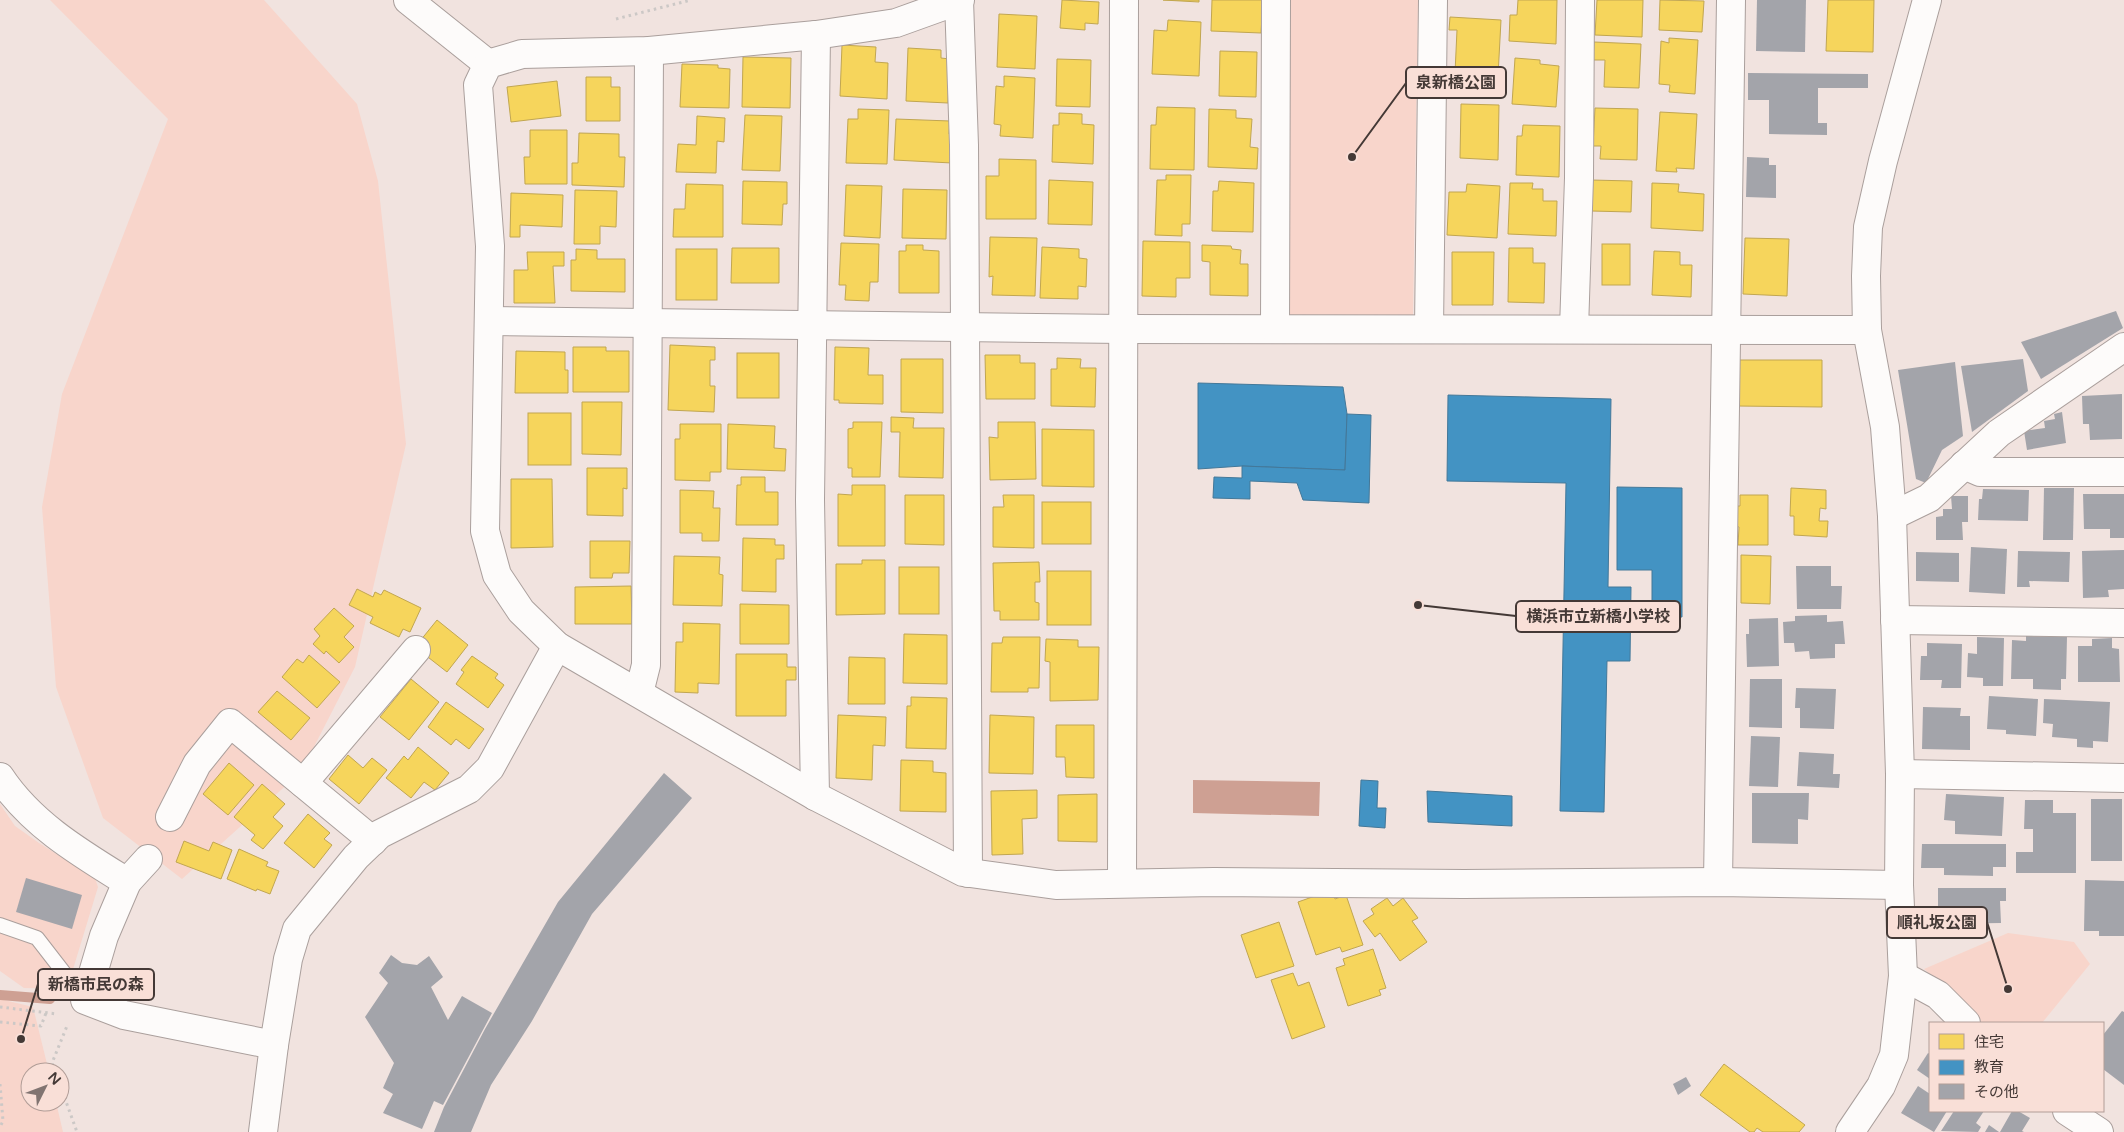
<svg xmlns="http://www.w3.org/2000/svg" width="2124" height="1132" font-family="'Varela Round','Noto Sans JP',sans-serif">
  <rect width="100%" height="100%" fill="#f1e3df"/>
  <!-- green -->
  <g fill="#f8d5cb">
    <polygon points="50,0 264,0 357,104 378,181 406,444 355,667 301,772 182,879 103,818 56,687 42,507 62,394 168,119"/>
    <polygon points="1289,0 1418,0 1413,315 1288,315"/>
    <polygon points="0,804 15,826 39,843 95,878 98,887 67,989 24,988 0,971"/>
    <polygon points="2008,933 2074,942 2090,964 2042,1023 1982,1023 1971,1009 1924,969"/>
    <polygon points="0,999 33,1007 49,1072 30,1072 30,1102 56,1102 63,1132 0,1132"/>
  </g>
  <!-- water -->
  <polygon fill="#cea093" points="1193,780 1320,782 1319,816 1193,813"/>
  <!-- homes -->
  <g fill="#f6d55c" stroke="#c1a651">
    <polygon points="1062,0 1099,2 1098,24 1085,23 1085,30 1060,28"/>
    <polygon points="1163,0 1199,0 1199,2"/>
    <polygon points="1212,0 1263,0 1261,33 1211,31"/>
    <polygon points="1518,0 1557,0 1556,44 1509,41 1510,15 1517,15"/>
    <polygon points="1597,0 1643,0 1642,37 1595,35"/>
    <polygon points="1660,0 1704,1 1702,32 1659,30"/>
    <polygon points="1828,0 1874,0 1873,52 1826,51"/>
    <polygon points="999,14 1037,16 1035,69 997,67"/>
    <polygon points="1450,17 1501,20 1497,95 1464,93 1465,74 1455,73 1457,30 1449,30"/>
    <polygon points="1168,20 1201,22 1199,76 1152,74 1154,30 1167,31"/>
    <polygon points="1669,38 1698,40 1695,94 1669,92 1670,85 1659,84 1661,41 1669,43"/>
    <polygon points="1594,42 1641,44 1639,88 1604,87 1605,60 1593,60"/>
    <polygon points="842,45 876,47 875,62 888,63 887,99 840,96"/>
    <polygon points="908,48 941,50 941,58 950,59 948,103 906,101"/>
    <polygon points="1220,51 1257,52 1256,97 1219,96"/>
    <polygon points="743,57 791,58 790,108 742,107"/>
    <polygon points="1515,58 1540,60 1540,64 1559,66 1556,107 1512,104"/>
    <polygon points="1057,59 1091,60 1090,107 1056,106"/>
    <polygon points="682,64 718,65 718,68 730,69 729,108 680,107"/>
    <polygon points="1004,76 1035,78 1033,138 1000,136 1001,125 994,124 996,86 1004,87"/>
    <polygon points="586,77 611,77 611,87 620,87 620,121 586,121"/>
    <polygon points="557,81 561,116 511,122 507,87"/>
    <polygon points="1461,104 1499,105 1498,160 1460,158"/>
    <polygon points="1157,107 1195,108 1194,170 1150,169 1151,125 1156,125"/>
    <polygon points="1595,108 1638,109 1637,160 1600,159 1601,146 1593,146"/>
    <polygon points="858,109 889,110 887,164 846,163 848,119 858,119"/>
    <polygon points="1209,109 1236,110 1236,118 1252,119 1250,147 1258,148 1257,169 1208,167"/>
    <polygon points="1660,112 1697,114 1694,169 1676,168 1677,172 1656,171"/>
    <polygon points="1059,113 1082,114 1082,124 1094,125 1093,164 1052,162 1053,125 1059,125"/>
    <polygon points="745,115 782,116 780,171 742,170"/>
    <polygon points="697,116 725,118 724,142 717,141 716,173 676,172 678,144 696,145"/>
    <polygon points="896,119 950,121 949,134 953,134 952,163 894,160"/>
    <polygon points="1523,125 1560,126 1559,177 1516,175 1517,136 1522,136"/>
    <polygon points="530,130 567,130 567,184 525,184 524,157 530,157"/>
    <polygon points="579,133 619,134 619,157 625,157 624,187 572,185 572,163 578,163"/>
    <polygon points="999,159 1036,160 1036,219 986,219 986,176 999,176"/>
    <polygon points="1166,175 1191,175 1190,224 1182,224 1182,236 1155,235 1157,180 1166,180"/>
    <polygon points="1049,180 1093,182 1092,225 1048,224"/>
    <polygon points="1591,180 1632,181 1631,212 1591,211"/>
    <polygon points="743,181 787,182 787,204 783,204 782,225 742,224"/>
    <polygon points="1219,181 1254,183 1253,232 1212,231 1213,191 1218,191"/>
    <polygon points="1510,183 1533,183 1532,189 1543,189 1543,201 1557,201 1556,236 1508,234"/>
    <polygon points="1652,183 1679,184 1678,192 1704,194 1703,231 1651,228"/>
    <polygon points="686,184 723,185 723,237 673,237 674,209 685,209"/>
    <polygon points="1467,184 1500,186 1497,238 1447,235 1449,192 1466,192"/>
    <polygon points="846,185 882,186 880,238 844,236"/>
    <polygon points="903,189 947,190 946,239 902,238"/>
    <polygon points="575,190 617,191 616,227 600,226 600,244 574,244"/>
    <polygon points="511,193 563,195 562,227 520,225 520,237 510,237"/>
    <polygon points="990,237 1037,238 1035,296 992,295 993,276 989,277"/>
    <polygon points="1745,238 1789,239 1787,296 1743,294"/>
    <polygon points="1143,241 1190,242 1190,278 1176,278 1176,297 1142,296"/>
    <polygon points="841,243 879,244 878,282 870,282 869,301 845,300 846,285 839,285"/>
    <rect x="1602" y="244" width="28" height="41"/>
    <polygon points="906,245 923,245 923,250 939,251 939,293 899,293 899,251 906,251"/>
    <polygon points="1202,245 1231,246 1232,249 1241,250 1240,264 1248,264 1248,296 1210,295 1210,262 1202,261"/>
    <polygon points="1042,247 1079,249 1079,258 1087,259 1086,287 1078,286 1078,299 1040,298"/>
    <polygon points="732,248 779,248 779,283 731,283"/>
    <polygon points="1509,248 1533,248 1533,263 1545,263 1544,303 1508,302"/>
    <polygon points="576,249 597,250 597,259 625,259 625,292 571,291 571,260 576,260"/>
    <rect x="676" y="249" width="41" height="51"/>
    <polygon points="1654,251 1680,252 1680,265 1692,265 1691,297 1652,295"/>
    <polygon points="527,252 564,252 564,266 553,266 555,303 514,303 514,270 528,270"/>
    <polygon points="1452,252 1494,252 1493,305 1452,305"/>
    <polygon points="670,345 715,347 715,360 710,360 710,386 715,386 714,412 668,410"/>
    <polygon points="573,347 606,347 606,351 629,351 629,392 573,392"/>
    <polygon points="835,347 869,348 868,375 883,375 883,404 839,403 839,400 834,400"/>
    <polygon points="516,351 565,352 565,370 568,370 568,393 515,393"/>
    <rect x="737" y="353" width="42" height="45"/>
    <polygon points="985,355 1020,355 1020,363 1035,363 1035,399 986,399"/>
    <polygon points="1057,358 1081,359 1080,368 1096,368 1095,407 1051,406 1051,369 1057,369"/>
    <polygon points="901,359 943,359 943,413 901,412"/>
    <polygon points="1737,360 1822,360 1822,407 1737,406"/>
    <polygon points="582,402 622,402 621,455 582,454"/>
    <rect x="528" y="413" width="43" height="52"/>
    <polygon points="891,417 914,418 913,428 944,428 943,478 899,477 900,432 891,432"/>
    <polygon points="853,422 882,422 880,477 852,477 852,468 848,468 848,429 853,428"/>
    <polygon points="998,422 1035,422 1036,479 990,480 989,437 998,438"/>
    <polygon points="680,424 721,424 721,472 710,472 710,481 675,480 675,439 680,439"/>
    <polygon points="728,424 775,426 774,448 786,449 785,471 727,469"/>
    <polygon points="1042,429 1094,430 1094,487 1042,486"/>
    <polygon points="587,468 627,468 627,489 623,488 623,516 587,515"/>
    <polygon points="741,477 765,477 765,492 778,492 778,525 736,525 737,485 741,485"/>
    <polygon points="511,479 552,479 553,547 511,548"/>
    <polygon points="852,485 885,485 885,546 838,546 838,494 852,495"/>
    <polygon points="1791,488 1826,490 1826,509 1820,508 1819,521 1828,521 1827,537 1794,535 1794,516 1790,516"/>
    <polygon points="680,490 714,491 713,508 720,508 719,541 702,541 702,533 680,533"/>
    <polygon points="905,495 944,495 944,545 905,544"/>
    <polygon points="1003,495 1034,495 1034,548 993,547 993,507 1004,507"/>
    <polygon points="1740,495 1768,495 1768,545 1738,545 1739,527 1735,526 1735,506 1740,506"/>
    <rect x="1042" y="502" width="49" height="42"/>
    <polygon points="743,538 775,539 775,545 784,545 784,559 776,559 776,592 742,591"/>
    <polygon points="590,541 630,541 629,573 613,573 612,578 590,578"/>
    <polygon points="1741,555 1771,556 1770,604 1741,603"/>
    <polygon points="674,556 720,557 719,574 723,575 722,606 673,605"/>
    <polygon points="862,560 885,560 885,614 836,615 836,564 862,564"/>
    <polygon points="1039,562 1040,582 1035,582 1035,602 1039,603 1039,620 1000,620 1000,611 994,611 993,563"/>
    <rect x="899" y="567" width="40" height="47"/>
    <rect x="1047" y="571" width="44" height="54"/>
    <polygon points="631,586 632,624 575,624 575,587"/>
    <polygon points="357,589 373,597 375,592 381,595 384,590 421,608 410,632 403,629 399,637 370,623 373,617 349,605"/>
    <polygon points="740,604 789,605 789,644 740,644"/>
    <polygon points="334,608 354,626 344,637 354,647 339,663 326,651 324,654 313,644 320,636 314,629"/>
    <polygon points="437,620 468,645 447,672 424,654 420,641"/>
    <polygon points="683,623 720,624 719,684 698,683 698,693 675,692 676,642 683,642"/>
    <polygon points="904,634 947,635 947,684 903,683"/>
    <polygon points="1003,637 1040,637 1039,688 1028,688 1028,692 991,692 992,643 1002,643"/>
    <polygon points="1046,639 1078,640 1078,647 1099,647 1098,700 1050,701 1050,662 1045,661"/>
    <polygon points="736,654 787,654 787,667 796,667 796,680 786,680 786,716 736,716"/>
    <polygon points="309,655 340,682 317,708 282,677 297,659 303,663"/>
    <polygon points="472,656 498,674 495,678 504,685 488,708 456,684 464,672 461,670"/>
    <polygon points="849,657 885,658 885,704 848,704"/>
    <polygon points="411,679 439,702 409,740 380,717"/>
    <polygon points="277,691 310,718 291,740 258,712"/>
    <polygon points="911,697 947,698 946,749 906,748 907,706 911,706"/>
    <polygon points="446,702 484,729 469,749 456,739 451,745 428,727"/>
    <polygon points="838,715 886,717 885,746 873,745 872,780 836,778"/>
    <polygon points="990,715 1034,717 1033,774 989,773"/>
    <polygon points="1056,725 1094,725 1094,778 1066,777 1065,757 1056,757"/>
    <polygon points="418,747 449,773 435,790 424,782 411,798 386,778 404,756 408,760"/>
    <polygon points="348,755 363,768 372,758 387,770 359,804 329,779"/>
    <polygon points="901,760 933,761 933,772 946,773 946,812 900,811"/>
    <polygon points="229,763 254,785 228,815 203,794"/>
    <polygon points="262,784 285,804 273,817 283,826 263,849 251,840 255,835 234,817"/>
    <polygon points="1037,790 1037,818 1022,819 1023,854 992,855 991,791"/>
    <polygon points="1097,794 1097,842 1058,841 1058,795"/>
    <polygon points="308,814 330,833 324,839 332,845 314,868 284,843"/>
    <polygon points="184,841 209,851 213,842 232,850 221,879 176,862"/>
    <polygon points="239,849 268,862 266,866 279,871 270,894 257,889 256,891 227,879"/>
    <polygon points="1332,890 1335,899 1346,895 1363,945 1342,952 1340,947 1316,955 1298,902"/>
    <polygon points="1387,898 1393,906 1403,898 1418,918 1412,921 1427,942 1400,961 1380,933 1375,937 1363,921 1374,914 1371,909"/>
    <polygon points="1279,922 1294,966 1256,978 1241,935"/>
    <polygon points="1373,949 1386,988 1379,990 1381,995 1348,1006 1336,968 1345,965 1343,959"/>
    <polygon points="1293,973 1298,986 1309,982 1325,1027 1292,1039 1271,980"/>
    <polygon points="1724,1064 1805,1125 1799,1132 1763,1132 1757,1128 1754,1132 1750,1132 1700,1095"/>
  </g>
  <!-- schools -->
  <g fill="#4393c3" stroke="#437899">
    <polygon points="1198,383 1343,387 1347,414 1345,470 1242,466 1198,469"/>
    <polygon points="1448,395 1611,399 1608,587 1631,587 1630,661 1607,661 1604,812 1560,811 1566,483 1447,481"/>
    <polygon points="1347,414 1371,415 1369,503 1303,500 1297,483 1250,481 1250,499 1213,498 1214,477 1242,478 1242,466 1345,470"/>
    <polygon points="1617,487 1682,488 1682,617 1652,617 1652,570 1617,570"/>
    <polygon points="1361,780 1378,781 1377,808 1386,808 1385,828 1359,826"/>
    <polygon points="1427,791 1512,796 1512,826 1428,822"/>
  </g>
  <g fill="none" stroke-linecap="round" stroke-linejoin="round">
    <!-- stream -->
    <polyline stroke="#cea093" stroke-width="10" points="0,995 50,999"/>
  </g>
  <!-- building -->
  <g fill="#a3a4aa">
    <polygon points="1757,0 1806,0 1805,52 1756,51"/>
    <polygon points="1748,73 1868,74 1868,88 1818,88 1818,123 1827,123 1827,135 1769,134 1769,100 1748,100"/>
    <polygon points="1747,157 1769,158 1769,165 1776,165 1776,198 1746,197"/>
    <polygon points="2116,311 2123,328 2041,379 2021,342"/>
    <polygon points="2023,359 2028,391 1972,432 1961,366"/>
    <polygon points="1955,362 1963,436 1942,450 1926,483 1916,479 1898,370"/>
    <polygon points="2122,394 2122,439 2090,440 2089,424 2083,424 2082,396"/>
    <polygon points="2062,412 2066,443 2027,450 2024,431 2045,428 2044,421 2055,419 2054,414"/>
    <polygon points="2044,488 2074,488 2073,540 2043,540"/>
    <polygon points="1983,489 2029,490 2028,521 1978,520 1979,499 1982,499"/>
    <polygon points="2083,494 2124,494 2124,538 2110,538 2110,529 2084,529"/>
    <polygon points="1951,496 1968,496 1968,522 1962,522 1963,540 1936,540 1936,517 1943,516 1943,509 1952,509"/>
    <polygon points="1971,547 2007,549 2005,594 1969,592"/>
    <polygon points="2124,550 2124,589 2108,590 2109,597 2083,598 2082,551"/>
    <polygon points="2018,551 2070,552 2069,582 2029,581 2030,587 2017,587"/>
    <polygon points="1916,552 1959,553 1959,582 1916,581"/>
    <polygon points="1796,566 1831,566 1831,586 1842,586 1841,609 1797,609"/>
    <polygon points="1827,615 1827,622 1843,621 1845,644 1835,644 1835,658 1810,659 1809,651 1795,652 1794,643 1784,643 1783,622 1795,621 1795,616"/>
    <polygon points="1778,618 1779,666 1747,667 1746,634 1749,634 1749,619"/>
    <polygon points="2026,636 2067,637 2066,679 2061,679 2061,690 2033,689 2033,679 2011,679 2012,640 2026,641"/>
    <polygon points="1977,637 2004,638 2003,686 1983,686 1983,678 1967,677 1968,653 1977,654"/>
    <polygon points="2112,638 2112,648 2119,649 2120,682 2078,682 2078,646 2092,646 2092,639"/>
    <polygon points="1927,643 1962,644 1961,688 1941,688 1942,680 1920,680 1921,656 1927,656"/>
    <polygon points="1750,679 1782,679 1782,728 1749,727"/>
    <polygon points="1796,688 1836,689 1834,729 1800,728 1800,708 1795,708"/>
    <polygon points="1989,696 2038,699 2036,736 2006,734 2006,730 1987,729"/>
    <polygon points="2044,699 2110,702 2108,742 2093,741 2093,748 2077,747 2077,739 2052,737 2053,724 2043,723"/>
    <polygon points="1923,707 1961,708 1960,716 1970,716 1970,750 1922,749"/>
    <polygon points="1751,736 1780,737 1778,787 1749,786"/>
    <polygon points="1799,752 1834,754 1833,774 1840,774 1839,788 1797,786"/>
    <polygon points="664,773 692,798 592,914 532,1021 491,1085 471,1132 434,1132 444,1107 485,1029 558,902"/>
    <polygon points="1752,793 1809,793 1808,820 1798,819 1798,844 1752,843"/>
    <polygon points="1946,794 2004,797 2002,836 1955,834 1955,821 1944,820"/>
    <rect x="2091" y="799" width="31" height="62"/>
    <polygon points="2025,800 2053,800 2053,813 2076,813 2076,873 2016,873 2016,852 2033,852 2033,829 2024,829"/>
    <polygon points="1922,844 2006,844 2006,867 1993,867 1993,876 1944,875 1944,868 1921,868"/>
    <polygon points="26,878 82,895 72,929 16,912"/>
    <polygon points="2085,880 2124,881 2124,936 2099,936 2099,931 2084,931"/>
    <polygon points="1938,888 2006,888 2006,901 2000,901 2001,923 1938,924"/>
    <polygon points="391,955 402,963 417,965 429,956 443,977 431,987 448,1020 462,996 492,1013 443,1105 434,1101 422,1129 383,1113 393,1094 383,1088 394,1063 365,1017 388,983 379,973"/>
    <polygon points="2122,1011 2124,1012 2124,1085 2103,1069 2103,1035"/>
    <polygon points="1928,1053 1930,1054 1930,1079 1917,1070"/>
    <polygon points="1686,1077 1691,1086 1678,1095 1673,1084"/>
    <polygon points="1918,1086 1930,1094 1930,1111 1947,1111 1934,1132 1901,1113"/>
    <polygon points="1954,1111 1984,1111 1976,1123 1981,1127 1978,1132 1941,1131"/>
    <polygon points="2012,1111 2018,1111 2030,1118 2022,1131 2024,1132 2000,1132"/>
    <polygon points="1989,1125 1999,1132 1985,1132"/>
  </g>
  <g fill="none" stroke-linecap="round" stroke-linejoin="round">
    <defs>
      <polyline id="lane" points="0,925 37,938 85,1000"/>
      <g id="street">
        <polyline points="408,0 488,64"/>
        <polyline points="959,0 964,145 968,873"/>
        <polyline points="960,0 896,23 816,35 649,51 522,54 488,64 478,85 490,246 485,531 497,575 521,611 557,646 815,796 963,872 1056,885 1214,882 1464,884 1718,882 1899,885"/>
        <polyline points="489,321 1123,329 1867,330"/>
        <polyline points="1275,329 1276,0"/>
        <polyline points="1429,329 1433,0"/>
        <polyline points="1574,329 1579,178 1580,0"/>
        <polyline points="1964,465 1980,472 2124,472"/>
        <polyline points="1892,516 1929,498 1999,433 2124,347"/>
        <polyline points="1895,620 2124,623"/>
        <polyline points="639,693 646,665 649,51"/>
        <polyline points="1900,774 2124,778"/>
        <path d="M0,777C31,824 80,853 127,882L104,936L85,1000L124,1015L274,1045"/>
        <polyline points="303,783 416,650"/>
        <polyline points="815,796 810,500 816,35"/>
        <polyline points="170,817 197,764 230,723 373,841"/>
        <polyline points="127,882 148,859"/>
        <polyline points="1718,882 1731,0"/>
        <polyline points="1122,883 1124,0"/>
        <polyline points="1903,976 1938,995 1966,1023"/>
        <polyline points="2067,1111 2099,1132"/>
        <polyline points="263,1132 274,1045 288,959 297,929 356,857 380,834 469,789 490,768 557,646"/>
      </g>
      <polyline id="secondary" points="1850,1132 1881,1086 1894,1055 1903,976 1899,885 1900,774 1892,516 1885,427 1867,330 1866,276 1868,227 1883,161 1927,0"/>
    </defs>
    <!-- lane casing -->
    <use href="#lane" stroke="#aa9f9c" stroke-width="16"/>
    <!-- street casing -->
    <use href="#street" stroke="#aa9f9c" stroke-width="30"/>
    <!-- secondary casing -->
    <use href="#secondary" stroke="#aa9f9c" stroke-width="30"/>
    <!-- path -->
    <g stroke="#ccc8c6" stroke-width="3" stroke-dasharray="2.5 4" stroke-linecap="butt">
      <polyline points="616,19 691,0"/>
      <polyline points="0,1007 57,1014"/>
      <polyline points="0,1022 41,1026 46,1013"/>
      <polyline points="55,1072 52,1063 67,1026"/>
      <polyline points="0,1084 3,1121 0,1127"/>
      <polyline points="60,1085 77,1132"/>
    </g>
    <!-- lane -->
    <use href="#lane" stroke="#fdfbfa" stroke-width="14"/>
    <!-- street -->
    <use href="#street" stroke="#fdfbfa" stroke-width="28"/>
    <!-- secondary -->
    <use href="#secondary" stroke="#fdfbfa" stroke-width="28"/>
  </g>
  <!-- callouts -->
  <path fill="none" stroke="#443936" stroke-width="2" d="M1352 157L1406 83M1418 605L1516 616M2008 989L1987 922M21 1039L38 984"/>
  <g fill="#443936" stroke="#f9dfd7" stroke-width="2">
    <circle cx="1352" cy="157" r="5"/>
    <circle cx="1418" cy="605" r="5"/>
    <circle cx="2008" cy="989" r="5"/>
    <circle cx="21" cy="1039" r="5"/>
  </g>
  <g fill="#f9dfd7" stroke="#443936" stroke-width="2">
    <rect x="1406" y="67" width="100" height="31" rx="5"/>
    <rect x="1516" y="601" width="164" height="31" rx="5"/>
    <rect x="1887" y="907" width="100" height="31" rx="5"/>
    <rect x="38" y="969" width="116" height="31" rx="5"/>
  </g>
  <g font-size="16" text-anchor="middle" font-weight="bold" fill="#443936">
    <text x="1456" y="88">泉新橋公園</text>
    <text x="1598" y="622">横浜市立新橋小学校</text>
    <text x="1937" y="928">順礼坂公園</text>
    <text x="96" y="990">新橋市民の森</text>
  </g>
  <!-- legend -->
  <rect x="1929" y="1022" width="175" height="90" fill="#f9dfd7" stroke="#b19d97"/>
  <rect x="1939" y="1034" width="25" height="15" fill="#f6d55c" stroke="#b19d97"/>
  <text x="1974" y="1047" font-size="15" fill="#443936">住宅</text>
  <rect x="1939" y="1060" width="25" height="15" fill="#4393c3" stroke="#b19d97"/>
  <text x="1974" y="1072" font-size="15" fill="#443936">教育</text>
  <rect x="1939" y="1084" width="25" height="15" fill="#a3a4aa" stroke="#b19d97"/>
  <text x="1974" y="1097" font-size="15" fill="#443936">その他</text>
  <!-- north arrow -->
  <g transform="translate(45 1087) rotate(48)"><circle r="24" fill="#f9dfd7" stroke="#b19d97"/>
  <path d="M0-4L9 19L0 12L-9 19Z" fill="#817471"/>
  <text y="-8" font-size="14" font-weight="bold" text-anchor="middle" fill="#443936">N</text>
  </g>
</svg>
